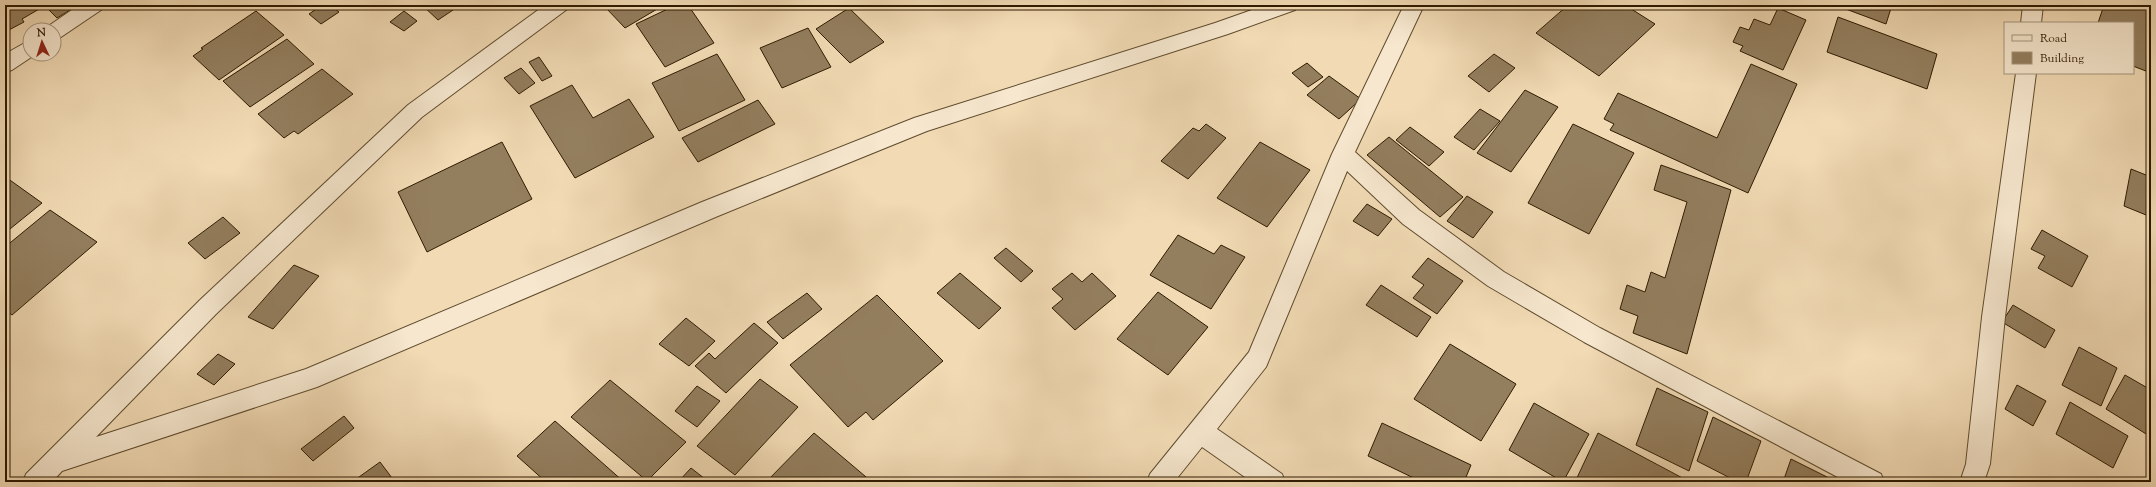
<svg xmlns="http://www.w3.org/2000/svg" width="2156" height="487" font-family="'Sorts Mill Goudy',serif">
  <rect width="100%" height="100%" fill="#f1dab4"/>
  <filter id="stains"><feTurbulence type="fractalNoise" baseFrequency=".005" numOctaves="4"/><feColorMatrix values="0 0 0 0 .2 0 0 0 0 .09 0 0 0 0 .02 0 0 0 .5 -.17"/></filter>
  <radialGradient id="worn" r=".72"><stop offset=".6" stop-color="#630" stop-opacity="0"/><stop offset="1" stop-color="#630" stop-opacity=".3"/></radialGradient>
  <!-- building -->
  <g fill="#937e5e" stroke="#2e1b00">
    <polygon points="5,5 38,5 41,8 22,19 24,22 5,32"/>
    <polygon points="44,5 73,5 75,7 57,18"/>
    <polygon points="322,5 330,5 339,12 321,24 309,14"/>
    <polygon points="425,5 452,5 456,8 438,20 423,6"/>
    <polygon points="611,5 664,5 625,28 606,8"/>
    <polygon points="676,5 688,5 714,43 665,67 636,24"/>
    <polygon points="1568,5 1625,5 1655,24 1599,76 1536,33"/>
    <polygon points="1835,5 1892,5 1886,24"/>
    <polygon points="2104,5 2124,7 2125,5 2151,5 2151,73 2133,66 2133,23 2098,23"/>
    <polygon points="849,8 884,42 850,63 816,29"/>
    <polygon points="1778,8 1806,20 1783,70 1740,51 1743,46 1733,42 1740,27 1749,30 1754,19 1770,25"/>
    <polygon points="256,11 284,35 219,80 193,56 203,49 201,48"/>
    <polygon points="404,11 417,21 404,31 390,22"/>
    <polygon points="1838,17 1937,54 1927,89 1827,52"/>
    <polygon points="808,28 831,67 782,88 760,48"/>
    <polygon points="287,39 314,64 250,107 223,81"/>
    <polygon points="717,54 745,100 679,131 652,83"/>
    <polygon points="1494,54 1515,68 1489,92 1468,76"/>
    <polygon points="539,57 552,76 542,81 529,62"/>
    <polygon points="1307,63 1323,77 1308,87 1292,73"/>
    <polygon points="1751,64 1797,84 1748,193 1610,130 1614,124 1604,119 1618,93 1717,138"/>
    <polygon points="521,68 535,83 519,94 504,78"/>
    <polygon points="322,69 353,94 298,134 294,131 284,138 258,114"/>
    <polygon points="1329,76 1361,99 1339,119 1307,95"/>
    <polygon points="572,85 593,118 629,99 654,137 575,178 530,106"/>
    <polygon points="1525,90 1558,107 1511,172 1477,153"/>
    <polygon points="758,100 775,124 698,162 682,138"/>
    <polygon points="1480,109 1500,121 1474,150 1454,137"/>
    <polygon points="1206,124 1226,138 1188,179 1161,161 1193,128 1199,131"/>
    <polygon points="1573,124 1634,153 1589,234 1528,203"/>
    <polygon points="1410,127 1444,152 1429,166 1396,140"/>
    <polygon points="1389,137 1463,197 1440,217 1367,155"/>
    <polygon points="502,142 532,199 427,252 398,192"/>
    <polygon points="1260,142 1310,170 1267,227 1217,198"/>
    <polygon points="1661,165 1731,190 1687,354 1633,333 1638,316 1620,309 1627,285 1645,292 1651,272 1665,278 1687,202 1654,190"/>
    <polygon points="2131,169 2151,177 2151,217 2124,206"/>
    <polygon points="7,178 42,203 5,233 5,180"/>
    <polygon points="1467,196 1493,212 1473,238 1447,221"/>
    <polygon points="1367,204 1392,219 1378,236 1353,221"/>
    <polygon points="50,210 97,242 12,315 5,310 5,247"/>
    <polygon points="223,217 240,233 205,259 188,243"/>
    <polygon points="2042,230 2088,256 2072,287 2038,268 2045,256 2031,249"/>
    <polygon points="1178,235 1214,254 1221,245 1245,257 1211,309 1150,275"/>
    <polygon points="1006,248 1033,271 1021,282 994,258"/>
    <polygon points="1428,258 1463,281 1437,314 1413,298 1424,285 1412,277"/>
    <polygon points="294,265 319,276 273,329 248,317"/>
    <polygon points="960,273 1001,308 979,329 937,293"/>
    <polygon points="1072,273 1082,282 1092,273 1116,296 1075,330 1052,308 1063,299 1052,289"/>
    <polygon points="1381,285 1431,317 1417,337 1366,305"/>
    <polygon points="1158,292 1208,327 1168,375 1117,339"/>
    <polygon points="807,293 822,309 783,339 767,322"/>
    <polygon points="877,295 943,361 873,420 866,412 848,427 790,365"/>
    <polygon points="2013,305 2055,330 2045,348 2002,322"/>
    <polygon points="686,318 715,341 689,366 659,344"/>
    <polygon points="754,323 778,343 726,393 695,366 709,353 715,359"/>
    <polygon points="1450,344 1516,384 1481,441 1414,399"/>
    <polygon points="2079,347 2117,368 2101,406 2062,385"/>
    <polygon points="218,354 235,364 214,385 197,374"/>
    <polygon points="2125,375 2151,390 2151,437 2106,409"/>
    <polygon points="760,379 798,407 735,475 697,446"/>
    <polygon points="610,380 686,442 647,481 571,417"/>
    <polygon points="2017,385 2046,401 2033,426 2005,409"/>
    <polygon points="697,386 720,401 697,427 675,411"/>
    <polygon points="1657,388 1708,412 1689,471 1636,445"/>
    <polygon points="2070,402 2128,436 2113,468 2056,434"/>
    <polygon points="1534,403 1589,434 1563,482 1509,450"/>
    <polygon points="344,416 354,428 313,461 301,449"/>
    <polygon points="1713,417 1761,441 1746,482 1738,482 1697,461"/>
    <polygon points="555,421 624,482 546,482 517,456"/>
    <polygon points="1382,423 1471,465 1464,482 1422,482 1368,456"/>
    <polygon points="814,433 872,482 766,482"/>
    <polygon points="1598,433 1690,482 1575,482"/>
    <polygon points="1791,459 1837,482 1783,482"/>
    <polygon points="380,462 395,482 352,482"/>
    <polygon points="691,468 709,482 678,482"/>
  </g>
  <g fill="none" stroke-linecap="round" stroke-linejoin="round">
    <defs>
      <g id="minor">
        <polygon points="79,5 104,5 101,10 61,37 54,40 54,30 45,30 47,27"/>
        <polygon points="545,5 569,5 566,10 422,117 216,314 96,437 306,369 702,202 914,118 1215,23 1266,5 1298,5 1295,10 1228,34 927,131 718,216 317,387 62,471 52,482 23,482 26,474 200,300 408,105"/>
        <polygon points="1404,5 1424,5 1355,152 1419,210 1504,272 1600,328 1881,474 1884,482 1847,482 1584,342 1488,286 1403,224 1347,171 1266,367 1217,429 1282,474 1285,482 1252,482 1202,447 1174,482 1147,482 1150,474 1249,352 1332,154"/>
        <polygon points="2023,5 2043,5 2041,23 2021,23"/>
        <polygon points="30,40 30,54 36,54 12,70 5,72 5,54"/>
        <polygon points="2016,73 2036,73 2005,317 1990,464 1984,482 1960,482 1966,464 1982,317"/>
      </g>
    </defs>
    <!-- minor casing -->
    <use href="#minor" stroke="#5f4b2d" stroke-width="2"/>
    <!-- minor -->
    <use href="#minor" fill="#f6e7ce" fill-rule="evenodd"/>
  </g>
  <!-- margin -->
  <rect width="2156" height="487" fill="none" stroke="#f1dab4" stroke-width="20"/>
  <rect x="6" y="6" width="2144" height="475" fill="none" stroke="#2e1b00" stroke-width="2"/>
  <rect x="10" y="10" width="2136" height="467" fill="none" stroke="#2e1b00"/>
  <!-- legend -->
  <rect x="2004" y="22" width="130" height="52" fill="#f6e7ce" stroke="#a6957c"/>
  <rect x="2012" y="35" width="20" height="6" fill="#f6e7ce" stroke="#a6957c"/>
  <text x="2040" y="42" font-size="12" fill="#2e1b00">Road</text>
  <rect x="2012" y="52" width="20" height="12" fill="#937e5e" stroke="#a6957c"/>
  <text x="2040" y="62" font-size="12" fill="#2e1b00">Building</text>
  <!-- north arrow -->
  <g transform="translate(42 42) rotate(356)"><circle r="19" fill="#f6e7ce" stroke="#a6957c"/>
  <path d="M0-3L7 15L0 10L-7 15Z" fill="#8f2418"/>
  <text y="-6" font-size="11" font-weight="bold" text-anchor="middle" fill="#2e1b00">N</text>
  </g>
  <rect width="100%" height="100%" filter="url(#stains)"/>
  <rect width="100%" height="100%" fill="url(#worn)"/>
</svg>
